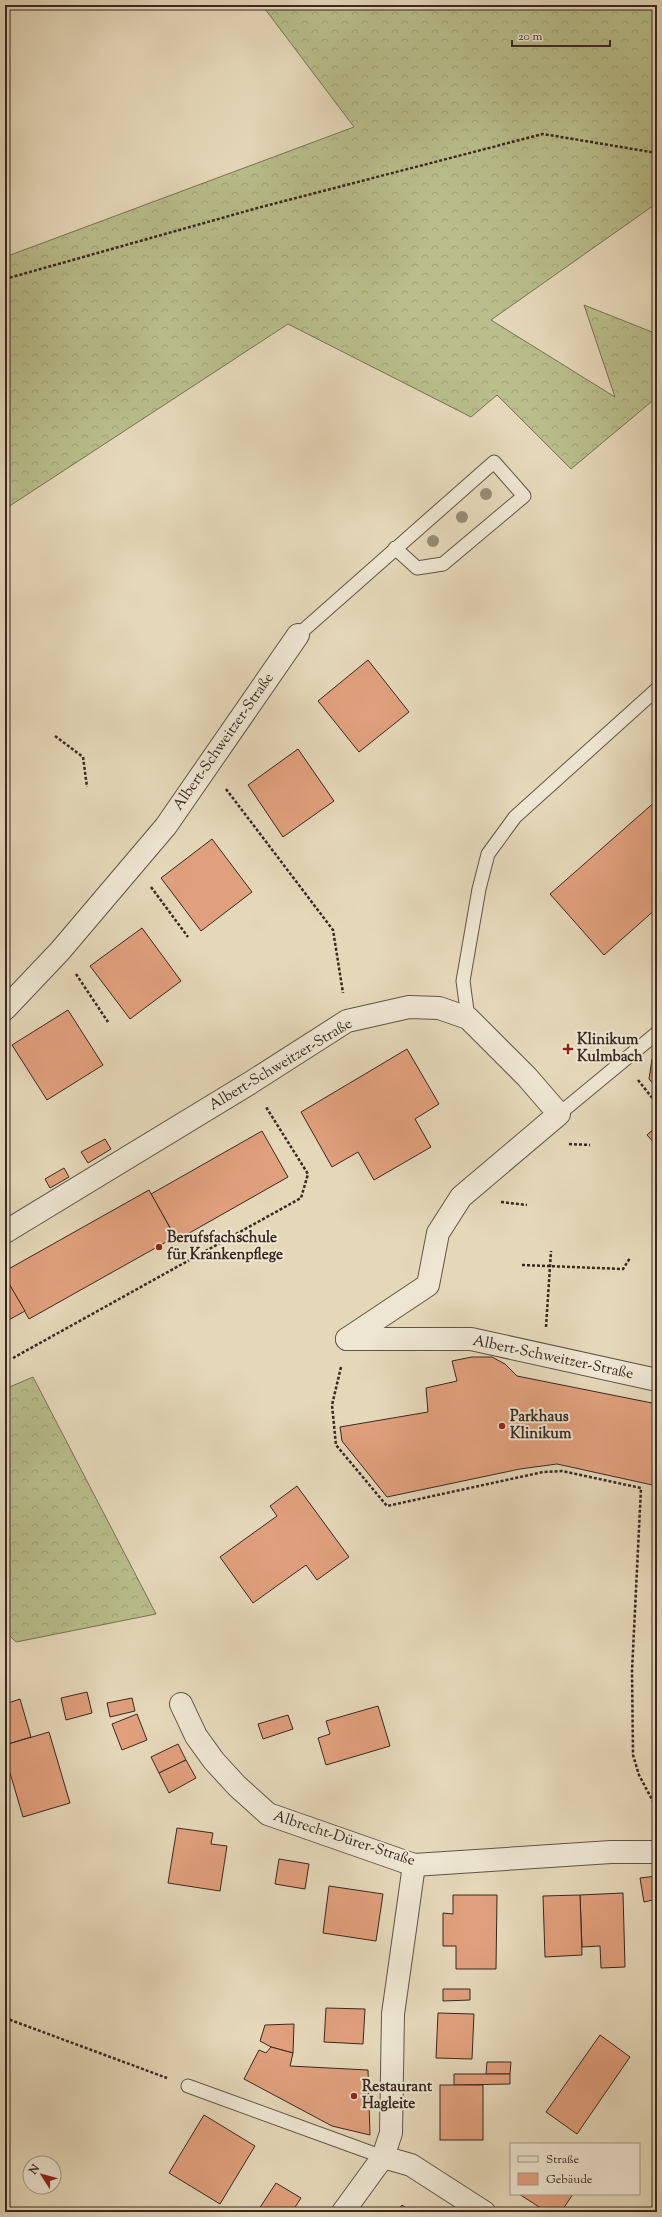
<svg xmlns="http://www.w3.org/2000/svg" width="662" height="2217" font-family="'Sorts Mill Goudy',serif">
  <defs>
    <pattern id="forest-crowns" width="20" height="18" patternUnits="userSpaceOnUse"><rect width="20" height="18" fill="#b9be8c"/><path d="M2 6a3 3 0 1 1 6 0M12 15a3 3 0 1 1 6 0" fill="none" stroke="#a0a378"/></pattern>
  </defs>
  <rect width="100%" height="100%" fill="#e5d8b9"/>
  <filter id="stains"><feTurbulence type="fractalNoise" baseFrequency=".005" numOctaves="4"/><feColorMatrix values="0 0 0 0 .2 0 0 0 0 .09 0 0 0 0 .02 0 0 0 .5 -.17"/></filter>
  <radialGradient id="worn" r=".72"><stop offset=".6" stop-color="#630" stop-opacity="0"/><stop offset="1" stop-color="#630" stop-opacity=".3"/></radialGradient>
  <!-- forest -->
  <g fill="url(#forest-crowns)" stroke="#787356">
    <polygon points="262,5 657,5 657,203 491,320 615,397 584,305 657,334 657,397 571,469 497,395 471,417 288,324 5,509 5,257 354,127"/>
    <polygon points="33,1377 156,1614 16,1642 5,1631 5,1389"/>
  </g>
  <!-- building -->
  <g fill="#e1a07d" stroke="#382821">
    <polygon points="368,660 409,712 359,752 318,701"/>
    <polygon points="298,749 334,801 283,837 248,785"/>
    <polygon points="657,800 657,908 604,955 550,894"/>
    <polygon points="212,839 252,892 201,931 161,878"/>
    <polygon points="142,928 181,981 130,1019 90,966"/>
    <polygon points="68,1010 103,1065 47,1100 12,1045"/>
    <polygon points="407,1049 439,1104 415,1119 431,1147 374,1180 358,1152 332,1167 301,1112"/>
    <polygon points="657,1054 657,1088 649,1079 652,1059"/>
    <polygon points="657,1126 657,1146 647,1135"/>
    <polygon points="262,1131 288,1177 177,1240 151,1194"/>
    <polygon points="105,1139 111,1149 88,1163 81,1152"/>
    <polygon points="64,1168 69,1177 50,1188 45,1179"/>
    <polygon points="149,1190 175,1237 29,1319 5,1277 5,1271"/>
    <polygon points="5,1277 25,1311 5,1322"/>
    <polygon points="472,1357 492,1357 505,1364 517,1376 657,1404 657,1486 557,1464 520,1469 387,1497 342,1441 340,1427 428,1412 426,1388 457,1381 452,1361"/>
    <polygon points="297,1486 349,1557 317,1580 306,1565 253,1603 220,1557 277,1516 270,1506"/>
    <polygon points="87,1692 92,1713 66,1720 61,1698"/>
    <polygon points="132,1698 135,1711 110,1717 107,1703"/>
    <polygon points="20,1699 31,1737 5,1745 5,1704"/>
    <polygon points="378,1706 390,1746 326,1765 318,1738 330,1734 326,1721"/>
    <polygon points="137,1714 147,1740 122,1750 112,1724"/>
    <polygon points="288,1715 293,1729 263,1739 258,1724"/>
    <polygon points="49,1732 70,1803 23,1817 5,1756 5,1745"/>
    <polygon points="178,1744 186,1760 159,1773 151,1757"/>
    <polygon points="186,1760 196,1778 169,1793 159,1773"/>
    <polygon points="177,1828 213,1833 211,1844 227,1846 220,1891 168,1883"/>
    <polygon points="279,1859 309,1864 305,1889 275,1884"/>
    <polygon points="657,1876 657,1899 644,1902 640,1878"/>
    <polygon points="329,1886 383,1894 376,1941 323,1933"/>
    <polygon points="623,1893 625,1967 601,1968 600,1946 582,1947 580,1895"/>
    <polygon points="453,1895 497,1895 496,1969 456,1969 456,1946 443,1946 443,1913 453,1914"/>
    <polygon points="580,1895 582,1955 545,1957 543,1896"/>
    <polygon points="443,1989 470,1989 470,2000 443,2001"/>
    <polygon points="326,2008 365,2009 363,2044 324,2042"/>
    <polygon points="438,2013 474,2014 472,2059 436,2058"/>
    <polygon points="294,2024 293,2053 271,2047 260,2041 265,2025"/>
    <polygon points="600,2035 630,2057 577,2134 546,2112"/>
    <polygon points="271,2047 293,2053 290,2066 368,2070 370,2135 332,2126 244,2079 259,2050 266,2053"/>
    <polygon points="487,2062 511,2062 510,2074 486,2074"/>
    <polygon points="454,2074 510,2074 510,2084 454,2085"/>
    <rect x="440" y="2085" width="43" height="55"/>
    <polygon points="204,2115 255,2146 220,2204 169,2173"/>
    <polygon points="276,2183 301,2198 292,2212 257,2212"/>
    <polygon points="519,2194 573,2194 561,2212 547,2212"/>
    <polygon points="402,2205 412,2212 397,2212"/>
  </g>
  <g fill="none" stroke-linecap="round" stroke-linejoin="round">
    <defs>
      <g id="lane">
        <polyline points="298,635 494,462 524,496 443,564 417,568 395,548"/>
        <polyline points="468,1018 463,981 479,889 488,854 515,817 657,689"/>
        <polyline points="559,1114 657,1033"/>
        <polyline points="188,2086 383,2157"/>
      </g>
      <g id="street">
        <polyline points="5,1009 60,951 166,826 298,635"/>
        <polyline points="5,1232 250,1083 347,1021 409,1007 439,1008 468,1018 527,1077 559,1114 461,1197 438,1233 428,1285 347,1339"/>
        <polyline points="347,1339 471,1339 657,1380"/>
        <polyline points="181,1704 196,1736 214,1761 237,1786 268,1814 414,1865 611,1852 657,1852"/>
        <polyline points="383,2157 411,2165 484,2212"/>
        <polyline points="343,2212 383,2157 391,2133 393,2014 414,1865"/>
      </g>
    </defs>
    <!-- lane casing -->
    <use href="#lane" stroke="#635447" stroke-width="15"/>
    <!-- street casing -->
    <use href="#street" stroke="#635447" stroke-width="24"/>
    <!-- path -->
    <g stroke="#382821" stroke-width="2.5" stroke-dasharray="3 2" stroke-linecap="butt">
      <polyline points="5,279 261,207 543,134 657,153"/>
      <polyline points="55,736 83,757 87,787"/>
      <polyline points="226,789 333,930 343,993"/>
      <polyline points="151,887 188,937"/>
      <polyline points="76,974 108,1022"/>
      <polyline points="638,1080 657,1104"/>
      <polyline points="569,1144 590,1145"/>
      <polyline points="501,1202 527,1205"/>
      <polyline points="522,1265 623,1269 630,1258"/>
      <polyline points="546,1327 551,1251"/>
      <polyline points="13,1358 301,1198 308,1174 266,1107"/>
      <polyline points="341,1367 332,1405 336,1445 387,1506 543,1472 562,1471 641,1488 632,1671 633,1755 639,1775 657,1809"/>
      <polyline points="5,2018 167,2078"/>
    </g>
    <!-- lane -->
    <use href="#lane" stroke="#eee6d2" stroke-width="13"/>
    <!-- street -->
    <use href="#street" stroke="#eee6d2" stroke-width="22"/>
  </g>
  <!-- trees -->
  <g fill="#978c74">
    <circle cx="486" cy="494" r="6"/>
    <circle cx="462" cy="517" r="6"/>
    <circle cx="433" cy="541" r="6"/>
  </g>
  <!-- markers -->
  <g fill="#8f2418" stroke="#eee6d2" stroke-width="1.5">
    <path d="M566 1043h4v4h4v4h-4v4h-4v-4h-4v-4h4z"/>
    <circle cx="159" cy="1247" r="4"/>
    <circle cx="502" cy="1426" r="4"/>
    <circle cx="354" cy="2096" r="4"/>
  </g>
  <g text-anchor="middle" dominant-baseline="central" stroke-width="4" stroke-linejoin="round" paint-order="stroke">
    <!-- street labels -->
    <g font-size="15" fill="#382821" stroke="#eee6d2">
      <text transform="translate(224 742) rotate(-55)">Albert-Schweitzer-Straße</text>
      <text transform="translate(281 1065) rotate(-31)">Albert-Schweitzer-Straße</text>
      <text transform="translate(553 1358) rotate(12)">Albert-Schweitzer-Straße</text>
      <text transform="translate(344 1839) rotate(18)">Albrecht-Dürer-Straße</text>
    </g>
    <!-- poi labels -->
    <g font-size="15" font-weight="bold" fill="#382821" stroke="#eee6d2" text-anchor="start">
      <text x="577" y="1040">Klinikum<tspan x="577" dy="17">Kulmbach</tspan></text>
      <text x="167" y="1238">Berufsfachschule<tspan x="167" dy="17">für Krankenpflege</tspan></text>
      <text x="510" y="1417">Parkhaus<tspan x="510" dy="17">Klinikum</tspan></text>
      <text x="362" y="2087">Restaurant<tspan x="362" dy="17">Hagleite</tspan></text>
    </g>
  </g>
  <!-- margin -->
  <rect width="662" height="2217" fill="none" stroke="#e5d8b9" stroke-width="20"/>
  <rect x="6" y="6" width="650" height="2205" fill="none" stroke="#382821" stroke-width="2"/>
  <rect x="10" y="10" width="642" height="2197" fill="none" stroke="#382821"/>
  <!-- legend -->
  <rect x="510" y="2143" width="130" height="52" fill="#eee6d2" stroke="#a59a8b"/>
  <rect x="518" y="2156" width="20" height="6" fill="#eee6d2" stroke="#a59a8b"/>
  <text x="546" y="2163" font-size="12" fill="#382821">Straße</text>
  <rect x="518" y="2173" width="20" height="12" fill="#e1a07d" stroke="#a59a8b"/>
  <text x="546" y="2183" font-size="12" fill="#382821">Gebäude</text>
  <!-- north arrow -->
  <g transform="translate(42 2175) rotate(306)"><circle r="19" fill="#eee6d2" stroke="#a59a8b"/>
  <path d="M0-3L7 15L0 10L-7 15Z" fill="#8f2418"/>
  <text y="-6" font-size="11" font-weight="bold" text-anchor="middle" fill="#382821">N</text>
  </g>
  <!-- scale -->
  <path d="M512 40v6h98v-6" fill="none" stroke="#382821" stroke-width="2"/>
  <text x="518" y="40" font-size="12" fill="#382821" stroke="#eee6d2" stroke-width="3" paint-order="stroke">20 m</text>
  <rect width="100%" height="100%" filter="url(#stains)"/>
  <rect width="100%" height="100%" fill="url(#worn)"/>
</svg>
